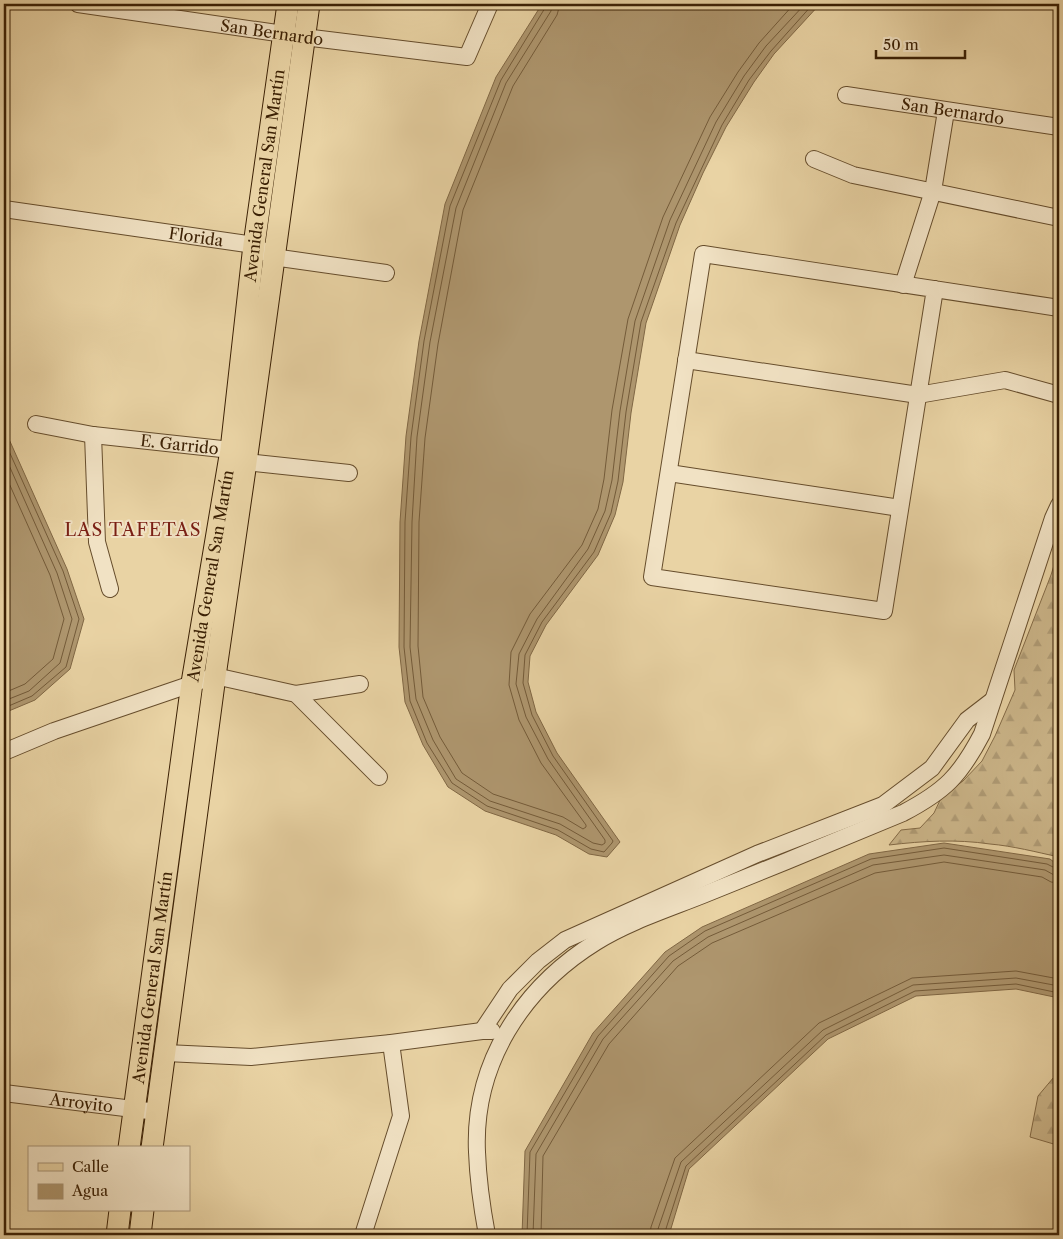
<svg xmlns="http://www.w3.org/2000/svg" width="1063" height="1239" font-family="'Libre Caslon Text',serif">
  <defs>
    <pattern id="forest-firs" width="22" height="20" patternUnits="userSpaceOnUse" patternTransform="scale(1.25)"><rect width="22" height="20" fill="#cbb589"/><path d="M5 1l3.5 6h-7zM16 11l3.5 6h-7z" fill="#af9b75"/></pattern>
  </defs>
  <rect width="100%" height="100%" fill="#e9d3a4"/>
  <filter id="stains"><feTurbulence type="fractalNoise" baseFrequency=".004" numOctaves="4"/><feColorMatrix values="0 0 0 0 .2 0 0 0 0 .09 0 0 0 0 .02 0 0 0 .5 -.17"/></filter>
  <radialGradient id="worn" r=".72"><stop offset=".6" stop-color="#630" stop-opacity="0"/><stop offset="1" stop-color="#630" stop-opacity=".3"/></radialGradient>
  <!-- forest -->
  <g fill="url(#forest-firs)" stroke="#836a46">
    <path d="M1059,549V857C1036,852 1013,846 990,844C956,839 923,841 889,845L901,830L920,828L934,813L942,796L963,781L982,761L995,736L1015,690L1014,670L1051,575Z"/>
    <polygon points="1059,1071 1059,1151 1057,1145 1030,1137 1038,1096"/>
  </g>
  <!-- water -->
  <g fill="#ae966e" stroke="#806744">
    <polygon points="542,4 820,4 774,54 754,82 726,127 703,173 680,225 646,323 631,413 623,482 615,515 598,555 546,625 530,656 528,682 536,712 557,753 620,842 607,857 589,854 556,835 485,811 448,787 423,745 405,702 399,647 400,522 406,436 419,341 445,204 496,77"/>
    <polygon points="4,428 67,569 84,619 70,669 35,700 4,713"/>
    <polygon points="944,843 1050,859 1059,866 1059,998 1016,989 916,996 828,1039 689,1169 669,1235 522,1235 525,1151 593,1033 665,952 702,927 869,854"/>
  </g>
  <g fill="none" stroke-linecap="round" stroke-linejoin="round">
    <!-- shore -->
    <g stroke="#745b39" stroke-width="1">
      <polyline points="546,4 545,8 501,80 450,206 424,341 411,437 405,522 404,647 410,701 427,743 452,783 487,806 558,830 591,849 604,852 612,843 613,841 553,756 532,715 523,683 525,655 542,622 594,552 611,513 618,481 626,412 641,322 676,223 722,125 749,80 771,51 813,4"/>
      <polyline points="552,4 551,11 506,83 456,208 430,342 417,437 412,522 410,647 416,699 433,740 456,779 490,801 560,824 593,843 602,845 605,843 605,840 548,759 526,717 516,684 519,654 537,619 588,549 605,511 612,480 620,411 635,321 670,220 716,122 744,76 766,46 805,4"/>
      <polyline points="560,4 557,15 513,86 463,210 438,344 425,438 419,522 418,646 423,697 440,737 462,773 493,794 563,817 583,829 586,827 586,825 541,763 519,720 509,685 511,652 530,614 582,545 598,509 604,479 612,410 628,319 663,217 710,117 738,72 759,43 794,4"/>
      <polyline points="4,440 63,571 79,619 66,667 32,696 4,708"/>
      <polyline points="4,454 57,573 72,619 60,663 29,691 4,701"/>
      <polyline points="4,472 50,575 64,619 53,659 25,684 4,693"/>
      <polyline points="527,1235 530,1152 598,1036 669,956 705,931 871,859 944,848 1047,864 1059,870"/>
      <polyline points="533,1235 536,1154 603,1039 673,961 708,937 873,865 944,855 1045,870 1054,875 1059,876"/>
      <polyline points="541,1235 543,1156 609,1044 678,966 712,943 875,873 944,862 1042,877 1051,882 1059,883"/>
      <polyline points="650,1235 651,1227 675,1158 819,1023 912,978 1016,971 1059,979"/>
      <polyline points="658,1235 658,1229 681,1162 823,1030 913,985 1016,978 1059,986"/>
      <polyline points="664,1235 686,1166 826,1035 915,991 1016,984 1059,993"/>
    </g>
    <defs>
      <g id="minor">
        <path id="s1" d="M78,4L304,37L467,57L490,4"/>
        <path id="s2" d="M846,95L1059,127"/>
        <polyline points="814,159 853,175 1059,218"/>
        <path id="s3" d="M4,209L254,245L273,257L386,273"/>
        <polyline points="903,285 933,191 946,111"/>
        <polyline points="935,289 884,611 652,577 703,254 1059,308"/>
        <polyline points="686,360 918,395 1005,380 1059,395"/>
        <path id="s4" d="M36,424L93,435L231,450L246,462L349,473"/>
        <polyline points="93,435 97,542 110,589"/>
        <polyline points="669,473 900,508"/>
        <polyline points="296,694 360,684"/>
        <polyline points="4,752 54,731 215,676 296,694 379,777"/>
        <polyline points="482,1031 510,989 538,961 565,940 757,854 883,805 932,768 967,720 993,700"/>
        <polyline points="166,1053 251,1057 391,1043 482,1031 492,1031"/>
        <path id="s5" d="M4,1093L157,1112"/>
        <polyline points="363,1235 401,1116 391,1043"/>
        <path d="M487,1235C482,1208 478,1180 477,1152C473,1064 522,988 596,942C628,922 668,909 703,895C770,868 836,841 903,813C945,791 960,776 982,734L1053,518L1059,505"/>
      </g>
      <g id="major">
        <path id="s6" d="M129,1148L192,683L231,450L254,245L288,4"/>
        <polyline points="152,1148 215,676 246,462 309,4"/>
        <polyline points="117,1235 120,1210"/>
        <polyline points="140,1235 143,1210"/>
      </g>
    </defs>
    <!-- minor casing -->
    <use href="#minor" stroke="#664d2c" stroke-width="18"/>
    <!-- major casing -->
    <use href="#major" stroke="#3b2004" stroke-width="23"/>
    <!-- minor -->
    <use href="#minor" stroke="#f1e2c4" stroke-width="16"/>
    <!-- major -->
    <use href="#major" stroke="#e9d3a4" stroke-width="21"/>
  </g>
  <g text-anchor="middle" dominant-baseline="central" stroke-width="4" stroke-linejoin="round" paint-order="stroke">
    <!-- street labels -->
    <g font-size="16" fill="#3b2004" stroke="#f1e2c4">
      <text stroke="none"><textPath href="#s1" startOffset="196">San Bernardo</textPath></text>
      <text stroke="none"><textPath href="#s2" startOffset="108">San Bernardo</textPath></text>
      <text stroke="none"><textPath href="#s6" startOffset="982">Avenida General San Martín</textPath></text>
      <text stroke="none"><textPath href="#s3" startOffset="194">Florida</textPath></text>
      <text stroke="none"><textPath href="#s4" startOffset="145">E. Garrido</textPath></text>
      <text stroke="none"><textPath href="#s6" startOffset="578">Avenida General San Martín</textPath></text>
      <text stroke="none"><textPath href="#s6" startOffset="172">Avenida General San Martín</textPath></text>
      <text stroke="none"><textPath href="#s5" startOffset="78">Arroyito</textPath></text>
    </g>
    <!-- neighbourhood labels -->
    <g font-size="18" letter-spacing="1" fill="#7a1f14" stroke="#f1e2c4">
      <text x="133" y="530">LAS TAFETAS</text>
    </g>
  </g>
  <!-- margin -->
  <rect width="1063" height="1239" fill="none" stroke="#e9d3a4" stroke-width="20"/>
  <rect x="5" y="5" width="1053" height="1229" fill="none" stroke="#3b2004" stroke-width="2.5"/>
  <rect x="10" y="10" width="1043" height="1219" fill="none" stroke="#3b2004"/>
  <!-- legend -->
  <rect x="28" y="1146" width="162" height="65" fill="#f1e2c4" stroke="#a89477"/>
  <rect x="38" y="1163" width="25" height="8" fill="#e9d3a4" stroke="#a89477"/>
  <text x="72" y="1172" font-size="15" fill="#3b2004">Calle</text>
  <rect x="38" y="1184" width="25" height="15" fill="#ae966e" stroke="#a89477"/>
  <text x="72" y="1196" font-size="15" fill="#3b2004">Agua</text>
  <!-- scale -->
  <path d="M876 50v8h89v-8" fill="none" stroke="#3b2004" stroke-width="2.5"/>
  <text x="883" y="50" font-size="15" fill="#3b2004" stroke="#f1e2c4" stroke-width="4" paint-order="stroke">50 m</text>
  <rect width="100%" height="100%" filter="url(#stains)"/>
  <rect width="100%" height="100%" fill="url(#worn)"/>
</svg>
